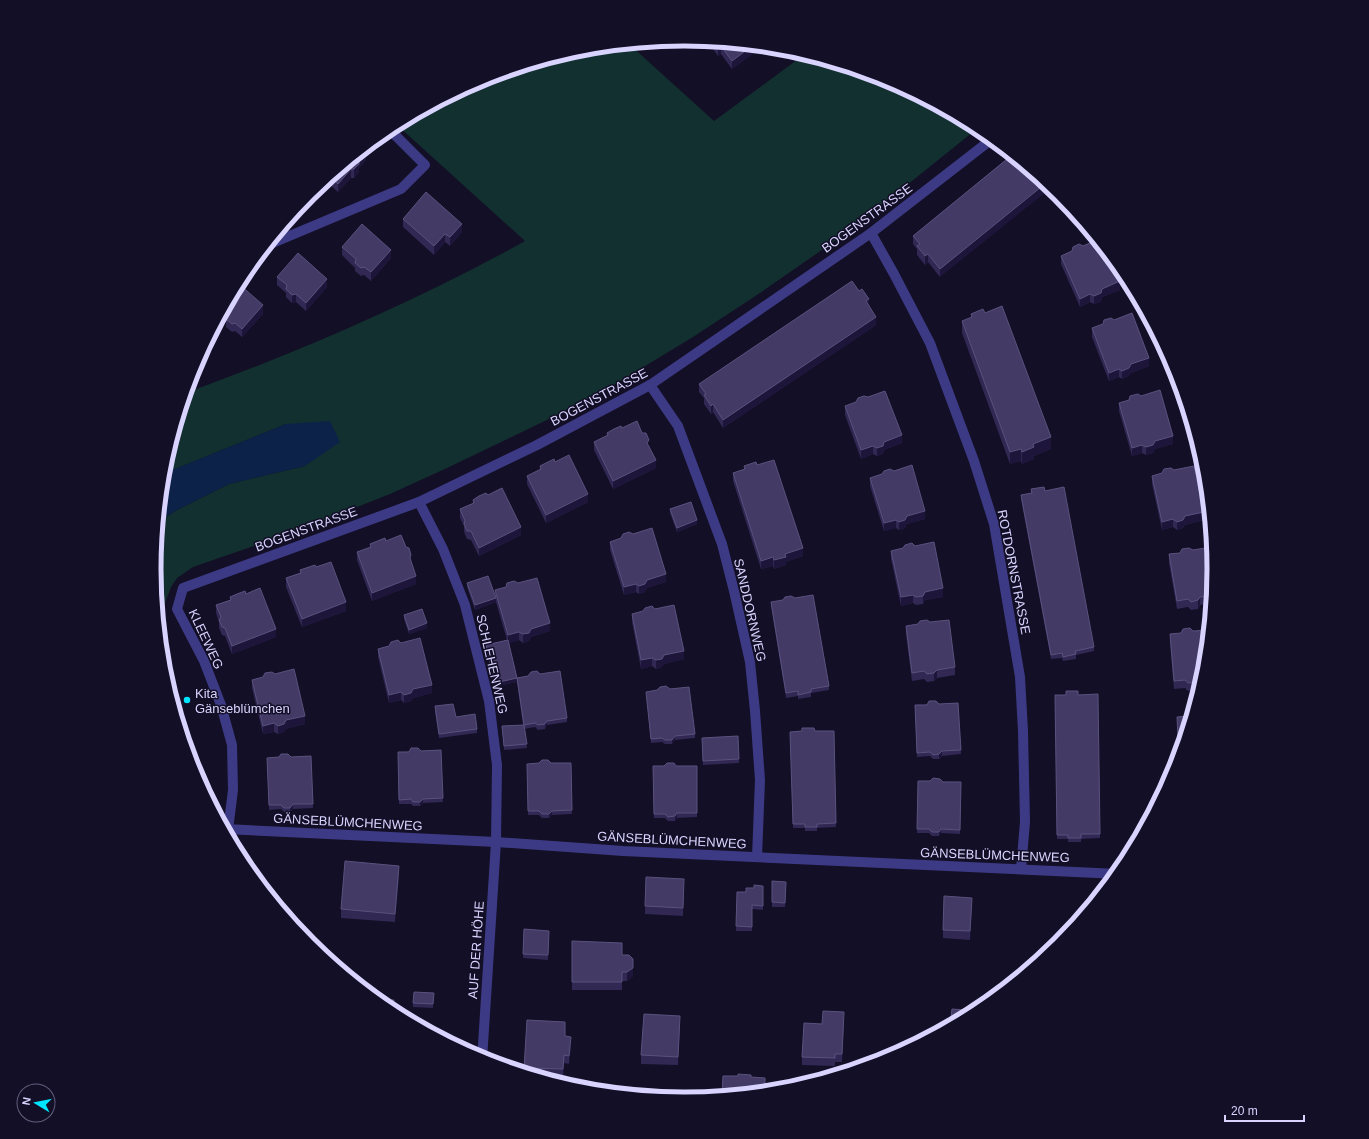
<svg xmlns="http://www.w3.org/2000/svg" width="1369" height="1139" font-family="Helvetica,sans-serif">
  <rect width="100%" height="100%" fill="#130f26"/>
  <!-- green -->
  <path fill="#12302f" d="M629,44L714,121L805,54L888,79L978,128L902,189L842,236L757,295L693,337L609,388L551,418L447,468L390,494L289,534L193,567L177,578L171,587L165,603L158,606L154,569L159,521L177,510L229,484L305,466L286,424L163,474L164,466L186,393C303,350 417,301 525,241L397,125L482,79L581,49Z"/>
  <!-- water -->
  <polygon fill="#0c2248" points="330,421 340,442 305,466 229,484 177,510 159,521 163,474 165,473 286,424"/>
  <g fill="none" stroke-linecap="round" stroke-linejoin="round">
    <!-- street -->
    <g stroke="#3d3a85" stroke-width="10">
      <polyline points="871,233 894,274 930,343 974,461 994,524 1020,677 1023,731 1025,822 1021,869"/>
      <polyline points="268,245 401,189 425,165 389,129"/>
      <polyline points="650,385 678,426 722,544 734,591 750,662 755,711 760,780 757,857"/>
      <polyline points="419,502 443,549 465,605 489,701 497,765 496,842 482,1060"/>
      <polyline points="225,829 496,842 623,851 1118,874"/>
      <polyline points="228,830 233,790 232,745 221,705 204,661 177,609 183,588 419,502 537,445 650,385 871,233 992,139"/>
    </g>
  </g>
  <!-- wall -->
  <g fill="#312854">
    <polygon points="711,42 762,47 732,69 721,54 718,56 711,46"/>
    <polygon points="364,150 366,160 359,168 359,172 354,178 351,178 338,192 326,181"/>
    <polygon points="1012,155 940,277 928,262 925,265 917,255 917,249 913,244 913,236"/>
    <polygon points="403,219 462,232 450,246 445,242 434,255 403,227"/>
    <polygon points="342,247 391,258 371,281 364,275 361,276 355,271 355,268 342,255"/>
    <polygon points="1061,256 1120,290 1102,297 1101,302 1094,304 1090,302 1080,307 1061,264"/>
    <polygon points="277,277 327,287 306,311 296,302 292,303 286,297 286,293 277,285"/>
    <polygon points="239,284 263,314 242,337 235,331 232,332 226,327 226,323 220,318"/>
    <polygon points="869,305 876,325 723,428 713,412 711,414 704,404 704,398 699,392 699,384"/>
    <polygon points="971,314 1051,449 1034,456 1034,459 1022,464 1021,461 1010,464 962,333 962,321 971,318"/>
    <polygon points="1092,328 1149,366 1131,373 1129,376 1122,379 1119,377 1109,381 1092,337"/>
    <polygon points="1119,403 1173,444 1155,449 1153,453 1146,455 1142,453 1132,456 1119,411"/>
    <polygon points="845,406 902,443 884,450 883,454 877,456 873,454 861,459 845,415"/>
    <polygon points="622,428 649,446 656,468 613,489 594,450 594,442 607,436 607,433"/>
    <polygon points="555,462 588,502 546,523 527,484 527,476 540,470 540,466"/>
    <polygon points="744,466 803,556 786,562 786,565 774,569 773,566 761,569 733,481 733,473 744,470"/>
    <polygon points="1152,476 1204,520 1185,525 1183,528 1177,530 1173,527 1162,530 1152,484"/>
    <polygon points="870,478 925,519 907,524 905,528 899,530 896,528 884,531 870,486"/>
    <polygon points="1031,489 1045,491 1094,647 1094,651 1076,655 1076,659 1063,661 1062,658 1051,659 1021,499 1021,495 1031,493"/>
    <polygon points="473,500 521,535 479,556 471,540 467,539 464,532 464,526 460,518 460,509 473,503"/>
    <polygon points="670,509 697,524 677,532 670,513"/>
    <polygon points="386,541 416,584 372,601 357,560 357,552 370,547 370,544"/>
    <polygon points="610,542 666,582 647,588 645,592 639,594 636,592 624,595 610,550"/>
    <polygon points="891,551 943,597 925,600 923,604 916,605 913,603 901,606 891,559"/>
    <polygon points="1169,554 1215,570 1212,603 1200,605 1198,609 1191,610 1188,607 1177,609 1169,563"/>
    <polygon points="316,567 346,611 302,627 286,587 286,578 300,573 300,570"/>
    <polygon points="467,583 495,594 495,590 550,631 531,637 529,641 523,643 519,640 509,643 517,678 567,718 567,722 547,725 545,729 538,730 535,727 524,729 527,748 504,750 502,726 523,725 517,682 495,687 486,649 486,645 507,640 496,602 475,610 467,587"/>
    <polygon points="246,594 276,637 232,654 225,636 222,635 219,628 219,622 216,613 216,605 230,600 230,597"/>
    <polygon points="771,602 829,686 829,690 811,693 811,697 798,699 798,696 786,698 771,606"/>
    <polygon points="632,614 684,659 664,664 662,667 656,669 652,666 641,669 632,622"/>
    <polygon points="404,615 427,628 409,634 404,619"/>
    <polygon points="906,626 955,667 955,675 937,678 934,681 927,682 924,679 912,681 906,634"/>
    <polygon points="1170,634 1205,673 1201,686 1198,687 1196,690 1188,691 1185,688 1174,689 1170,642"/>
    <polygon points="378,649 432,693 413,698 411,701 404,703 401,700 389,703 378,657"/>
    <polygon points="252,680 305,724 286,729 284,732 278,734 274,732 263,734 252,688"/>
    <polygon points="646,692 695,734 695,738 675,740 672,744 665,744 662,742 651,743"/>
    <polygon points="1055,695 1100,834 1100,838 1081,839 1081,842 1068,842 1068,839 1057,839"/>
    <polygon points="958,703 961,754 942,756 939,759 933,759 930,756 917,757 915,705"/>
    <polygon points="435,706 456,717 477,729 477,733 439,738 435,711"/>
    <polygon points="834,731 836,827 817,828 817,831 805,831 805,828 793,828 790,732"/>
    <polygon points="738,736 739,763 703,765 702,738"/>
    <polygon points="441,750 443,802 423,803 420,806 413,806 411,804 399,804 398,752"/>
    <polygon points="311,756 313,808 293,809 290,812 284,812 281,809 269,810 267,758"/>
    <polygon points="571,763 572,814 552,815 549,818 542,818 539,815 528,815 527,764"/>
    <polygon points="653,766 697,766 697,817 677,818 675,821 668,821 665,818 654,818"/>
    <polygon points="918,781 961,782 960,834 941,833 939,836 932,836 929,833 917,833"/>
    <polygon points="399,874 395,922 341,918 341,909"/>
    <polygon points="772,881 786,882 785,907 772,907"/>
    <polygon points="763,886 763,910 752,909 752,931 736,931 737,892 746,892 754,888"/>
    <polygon points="684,887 683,916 645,914 645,906"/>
    <polygon points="972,906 970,940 943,938 943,930"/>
    <polygon points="524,929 549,931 548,960 523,958"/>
    <polygon points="572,941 622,955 633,976 627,981 622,981 622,990 572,990"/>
    <polygon points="434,993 433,1008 413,1007 413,1003"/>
    <polygon points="844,1020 842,1062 835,1062 835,1066 802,1065 802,1057 822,1024"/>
    <polygon points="680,1025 678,1065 641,1064 641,1055"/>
    <polygon points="565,1036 571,1045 569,1064 564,1063 563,1077 538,1077 524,1073 524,1068"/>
  </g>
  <!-- shaded-wall -->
  <g fill="#1d163a">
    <polygon points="721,46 721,54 718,56 718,48"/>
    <polygon points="752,46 762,47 732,69 732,61"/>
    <polygon points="366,152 366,160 359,168 359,172 354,178 354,169 359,160"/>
    <polygon points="351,169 351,178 338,192 338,184"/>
    <polygon points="1046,183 1051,188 940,277 940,269"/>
    <polygon points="462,224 462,232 450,246 450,237"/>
    <polygon points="445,234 445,242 434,255 434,246"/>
    <polygon points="391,250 391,258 371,281 371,272"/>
    <polygon points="928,254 928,262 925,265 925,256"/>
    <polygon points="327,279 327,287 306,311 306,303"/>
    <polygon points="1120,281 1120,290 1102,297 1101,302 1094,304 1094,296 1102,289"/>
    <polygon points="296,294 296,302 292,303 292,295"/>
    <polygon points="1090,294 1090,302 1080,307 1080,299"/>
    <polygon points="869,299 869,308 866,301"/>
    <polygon points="263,305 263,314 242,337 242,329"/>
    <polygon points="876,317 876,325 723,428 723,420"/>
    <polygon points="1149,358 1149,366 1131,373 1129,376 1122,379 1122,371 1131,364"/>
    <polygon points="1119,369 1119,377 1109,381 1109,373"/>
    <polygon points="713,404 713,412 711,414 711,406"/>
    <polygon points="902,435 902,443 884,450 883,454 877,456 877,448 884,442"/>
    <polygon points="1173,436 1173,444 1155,449 1153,453 1146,455 1146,447 1155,441"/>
    <polygon points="1051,437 1051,449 1034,456 1034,459 1022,464 1022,452 1033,444"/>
    <polygon points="1142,445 1142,453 1132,456 1132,448"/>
    <polygon points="873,446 873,454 861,459 861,450"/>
    <polygon points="1021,449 1021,461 1010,464 1010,452"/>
    <polygon points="656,460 656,468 613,489 613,481"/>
    <polygon points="588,494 588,502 546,523 546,515"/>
    <polygon points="925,511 925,519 907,524 905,528 899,530 899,522 907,516"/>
    <polygon points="1204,512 1204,520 1185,525 1183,528 1177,530 1177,522 1185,516"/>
    <polygon points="1173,519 1173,527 1162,530 1162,522"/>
    <polygon points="697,520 697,524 677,532 677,528"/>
    <polygon points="896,520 896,528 884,531 884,523"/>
    <polygon points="521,527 521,535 479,556 479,548"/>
    <polygon points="803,548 803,556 786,562 786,565 774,569 774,560 785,554"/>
    <polygon points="773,557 773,566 761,569 761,561"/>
    <polygon points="666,574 666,582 647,588 645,592 639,594 639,586 647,580"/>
    <polygon points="416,576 416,584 372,601 372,593"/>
    <polygon points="636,584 636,592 624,595 624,587"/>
    <polygon points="943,588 943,597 925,600 923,604 923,596 925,592"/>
    <polygon points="913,595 913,603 901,606 901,597"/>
    <polygon points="1200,597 1200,605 1198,609 1198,600"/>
    <polygon points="496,598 496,602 475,610 475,605"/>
    <polygon points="346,602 346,611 302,627 302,619"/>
    <polygon points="427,623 427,628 409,634 409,630"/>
    <polygon points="550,623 550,631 531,637 529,641 523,643 523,634 531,629"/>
    <polygon points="276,629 276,637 232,654 232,646"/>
    <polygon points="519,632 519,640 508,644 508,635"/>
    <polygon points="684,651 684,659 664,664 662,667 656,669 656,660 664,655"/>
    <polygon points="652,658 652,666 641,669 641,660"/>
    <polygon points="937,670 937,678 934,681 934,673"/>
    <polygon points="517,678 517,682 495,687 495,683"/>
    <polygon points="1198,678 1198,687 1196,690 1196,682"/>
    <polygon points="432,685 432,693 413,698 411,701 404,703 404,695 413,689"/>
    <polygon points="401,692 401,700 389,703 389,695"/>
    <polygon points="305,716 305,724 286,729 284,732 278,734 278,726 286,720"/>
    <polygon points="547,721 547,725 545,729 545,724"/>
    <polygon points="274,723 274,732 263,734 263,726"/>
    <polygon points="675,736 675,740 672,744 672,740"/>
    <polygon points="942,751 942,756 939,759 939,754"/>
    <polygon points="423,799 423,803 420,806 420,802"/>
    <polygon points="293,804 293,809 290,812 290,808"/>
    <polygon points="552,811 552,815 549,818 549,814"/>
    <polygon points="677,813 677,818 675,821 675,816"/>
    <polygon points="941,829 941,833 939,836 939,832"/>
    <polygon points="399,866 399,874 395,922 395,914"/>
    <polygon points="972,898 972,906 970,940 970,931"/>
    <polygon points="633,968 633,976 627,981 627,972"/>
    <polygon points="680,1016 680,1025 678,1065 678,1057"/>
    <polygon points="571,1037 571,1045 569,1064 569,1056"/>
    <polygon points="564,1055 564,1063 563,1077 563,1069"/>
  </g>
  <!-- building -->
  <g fill="#433a66" stroke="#5a527e">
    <polygon points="714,42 752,46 732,61 721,46 718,48"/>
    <polygon points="364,150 366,152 359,160 359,164 354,169 351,169 338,184 331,177"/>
    <polygon points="1012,155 1046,183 940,269 928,254 925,256 917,246 920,244 913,236"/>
    <polygon points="426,192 462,224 450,237 445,234 434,246 403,219"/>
    <polygon points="362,224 391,250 371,272 364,267 361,268 355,263 356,259 342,247"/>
    <polygon points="1097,240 1107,252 1120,281 1102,289 1101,293 1094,296 1090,294 1080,299 1061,256 1072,251 1073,247 1079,244 1083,246"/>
    <polygon points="298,253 327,279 306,303 296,294 292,295 286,289 287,285 277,277"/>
    <polygon points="852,281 859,291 862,289 869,299 866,301 876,317 723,420 713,404 711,406 704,395 706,394 699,384"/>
    <polygon points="239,284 263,305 242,329 235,323 232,324 226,319 226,315 223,312"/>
    <polygon points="1002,306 1051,437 1033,444 1034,447 1022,452 1021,449 1010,452 962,321 972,317 971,314 983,309 985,313"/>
    <polygon points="1132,313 1149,358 1131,364 1129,368 1122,371 1119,369 1109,373 1092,328 1103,324 1104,320 1111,318 1114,320"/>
    <polygon points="1160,390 1173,436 1155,441 1153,445 1146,447 1142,445 1132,448 1119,403 1129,400 1130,396 1138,394 1141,396"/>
    <polygon points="885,391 902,435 884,442 883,446 877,448 873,446 861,450 845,406 856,402 858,398 864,396 868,397"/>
    <polygon points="637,421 642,433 646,433 649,440 647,443 656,460 613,481 594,442 608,435 607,433 614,429 621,426 622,428"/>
    <polygon points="569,455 588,494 546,515 527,476 541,469 540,466 554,459 555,462"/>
    <polygon points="774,460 803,548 785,554 786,557 774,560 773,557 761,561 733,473 745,469 744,466 756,462 757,465"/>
    <polygon points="912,465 925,511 907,516 905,520 899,522 896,520 884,523 870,478 882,474 884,471 890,469 894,471"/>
    <polygon points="1194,466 1204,512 1185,516 1183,520 1177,522 1173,519 1162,522 1152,476 1162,473 1164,469 1171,468 1174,470"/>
    <polygon points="1044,487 1045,491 1064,487 1094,647 1075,651 1076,654 1063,657 1062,653 1051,655 1021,495 1032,493 1031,489"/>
    <polygon points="502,488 521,527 479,548 471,531 467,531 464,524 465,521 460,509 474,503 473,500 479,496 486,493 488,495"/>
    <polygon points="691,502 697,520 677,528 670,509"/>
    <polygon points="652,528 666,574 647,580 645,584 639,586 636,584 624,587 610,542 621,538 623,534 629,532 633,534"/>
    <polygon points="401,535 406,547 409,548 411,555 410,558 416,576 372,593 357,552 371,547 370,544 385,538 386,541"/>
    <polygon points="934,542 943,588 925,592 923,596 916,597 913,595 901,597 891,551 903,548 905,545 912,543 915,546"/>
    <polygon points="1211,547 1215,570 1213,595 1200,597 1198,600 1191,602 1188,599 1177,601 1169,554 1180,553 1182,549 1189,548 1193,550"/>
    <polygon points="331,562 346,602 302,619 286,578 301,573 300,570 315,565 316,567"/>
    <polygon points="488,576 496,598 475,605 467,583"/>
    <polygon points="537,578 550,623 531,629 529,633 523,634 519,632 508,635 495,590 506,587 507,583 514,581 518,583"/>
    <polygon points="260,588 276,629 232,646 225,628 222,627 219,620 221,617 216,605 231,600 230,597 237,594 245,591 246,594"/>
    <polygon points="813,595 829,686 811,689 811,692 798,695 798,691 786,693 771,602 783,600 785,597 791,596 795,598"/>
    <polygon points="674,605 684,651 664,655 662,659 656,660 652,658 641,660 632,614 643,611 645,608 652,606 655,609"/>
    <polygon points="422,609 427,623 409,630 404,615"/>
    <polygon points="927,620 930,622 949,620 955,667 937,670 934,673 927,674 924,671 912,673 906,626 918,624 920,621"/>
    <polygon points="1190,628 1193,631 1209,630 1205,673 1203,678 1198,678 1196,682 1188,683 1185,680 1174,681 1170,634 1181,633 1183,629"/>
    <polygon points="420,638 432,685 413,689 411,693 404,695 401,692 389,695 378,649 389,646 391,642 398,640 401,643"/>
    <polygon points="508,640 517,678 495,683 486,645"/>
    <polygon points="294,669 305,716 286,720 284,724 278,726 274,723 263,726 252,680 263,677 265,673 272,672 275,674"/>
    <polygon points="537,671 540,674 560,671 567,718 547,721 545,724 538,725 535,723 524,725 517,678 528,676 531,672"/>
    <polygon points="666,686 670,689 689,687 695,734 675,736 672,740 665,740 662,738 651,739 646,692 657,690 660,687"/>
    <polygon points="1066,691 1078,691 1078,695 1098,694 1100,834 1081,834 1081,838 1068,838 1068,835 1057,835 1055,695 1066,695"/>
    <polygon points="929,701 936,701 939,704 958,703 961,750 942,751 939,754 933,755 930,752 917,753 915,705 927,705"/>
    <polygon points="453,704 456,717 475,714 477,729 439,734 435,706"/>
    <polygon points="1191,713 1193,713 1179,758 1177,717 1188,716"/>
    <polygon points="524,725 527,744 504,746 502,726"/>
    <polygon points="802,728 814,728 815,731 834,731 836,823 817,824 817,827 805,827 805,824 793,824 790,732 802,731"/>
    <polygon points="738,736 739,759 703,761 702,738"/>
    <polygon points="411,748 418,748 421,751 441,750 443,798 423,799 420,802 413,802 411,799 399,800 398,752 409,752"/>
    <polygon points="281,754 288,754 291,757 311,756 313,804 293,804 290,808 284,808 281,805 269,805 267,758 279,757"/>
    <polygon points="542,760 548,760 551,763 571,763 572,810 552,811 549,814 542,814 539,811 528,811 527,764 539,763"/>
    <polygon points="667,763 674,763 676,766 697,766 697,813 677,813 675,816 668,817 665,814 654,814 653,766 664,766"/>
    <polygon points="933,778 940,779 943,782 961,782 960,830 941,829 939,832 932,832 929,829 917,829 918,781 930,781"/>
    <polygon points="345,861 399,866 395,914 341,909"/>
    <polygon points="646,877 684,879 683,908 645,906"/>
    <polygon points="772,881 786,882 785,903 772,902"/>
    <polygon points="754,885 763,886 763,906 752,905 752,927 736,926 737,892 746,892 746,888 754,888"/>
    <polygon points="944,896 972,898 970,931 943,930"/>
    <polygon points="524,929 549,931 548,955 523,954"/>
    <polygon points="572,941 622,943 622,955 629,955 633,959 633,968 627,972 622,972 622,982 572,982"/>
    <polygon points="414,992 434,993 433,1004 413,1003"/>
    <polygon points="376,999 394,1000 393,1012 394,1013 390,1010"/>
    <polygon points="952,1009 978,1011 978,1012 950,1026"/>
    <polygon points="823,1011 844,1012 842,1054 835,1054 835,1058 802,1057 804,1023 822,1024"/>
    <polygon points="644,1014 680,1016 678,1057 641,1055"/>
    <polygon points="527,1020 565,1022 565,1036 571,1037 569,1056 564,1055 563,1069 524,1068"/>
    <polygon points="885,1050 903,1051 887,1060 884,1061"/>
    <polygon points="738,1074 751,1075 751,1077 765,1078 765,1092 722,1096 723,1076 738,1076"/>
    <polygon points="639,1091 676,1093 676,1095 679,1098 679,1100 639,1096"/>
  </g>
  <!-- markers -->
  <circle fill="#00e5ff" stroke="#130f26" stroke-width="1.5" cx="187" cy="700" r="4"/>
  <g text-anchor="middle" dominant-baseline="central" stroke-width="3" stroke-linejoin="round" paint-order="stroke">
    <!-- street labels -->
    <g font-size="13" fill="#d9d4ff" stroke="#130f26">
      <text transform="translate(867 218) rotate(-36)">BOGENSTRASSE</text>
      <text transform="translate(599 397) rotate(-28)">BOGENSTRASSE</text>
      <text transform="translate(306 529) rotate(-20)">BOGENSTRASSE</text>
      <text transform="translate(1014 572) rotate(79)">ROTDORNSTRASSE</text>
      <text transform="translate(750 610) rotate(77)">SANDDORNWEG</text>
      <text transform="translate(206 639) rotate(65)">KLEEWEG</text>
      <text transform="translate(492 664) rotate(77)">SCHLEHENWEG</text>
      <text transform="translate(348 822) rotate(3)">GÄNSEBLÜMCHENWEG</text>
      <text transform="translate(672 840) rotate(3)">GÄNSEBLÜMCHENWEG</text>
      <text transform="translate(995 855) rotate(2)">GÄNSEBLÜMCHENWEG</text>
      <text transform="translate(476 950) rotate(-86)">AUF DER HÖHE</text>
    </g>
    <!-- poi labels -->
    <g font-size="13" fill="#d9d4ff" stroke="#130f26" text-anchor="start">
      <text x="195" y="693">Kita<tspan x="195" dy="15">Gänseblümchen</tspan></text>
    </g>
  </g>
  <!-- crop -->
  <path d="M0 0H1369V1139H0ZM161 569a523 523 0 1 1 1046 0a523 523 0 1 1-1046 0Z" fill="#130f26" fill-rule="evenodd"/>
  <path fill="none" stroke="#d9d4ff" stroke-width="5" d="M161 569a523 523 0 1 1 1046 0a523 523 0 1 1-1046 0Z"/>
  <!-- north arrow -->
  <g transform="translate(36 1103) rotate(280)"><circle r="19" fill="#130f26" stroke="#625e7d"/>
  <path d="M0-3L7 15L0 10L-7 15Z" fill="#00e5ff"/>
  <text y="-6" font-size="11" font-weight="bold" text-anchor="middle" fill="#d9d4ff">N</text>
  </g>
  <!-- scale -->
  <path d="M1225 1115v6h79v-6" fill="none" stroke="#d9d4ff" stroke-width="2"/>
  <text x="1231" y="1115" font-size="12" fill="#d9d4ff" stroke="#130f26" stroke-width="3" paint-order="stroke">20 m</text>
</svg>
